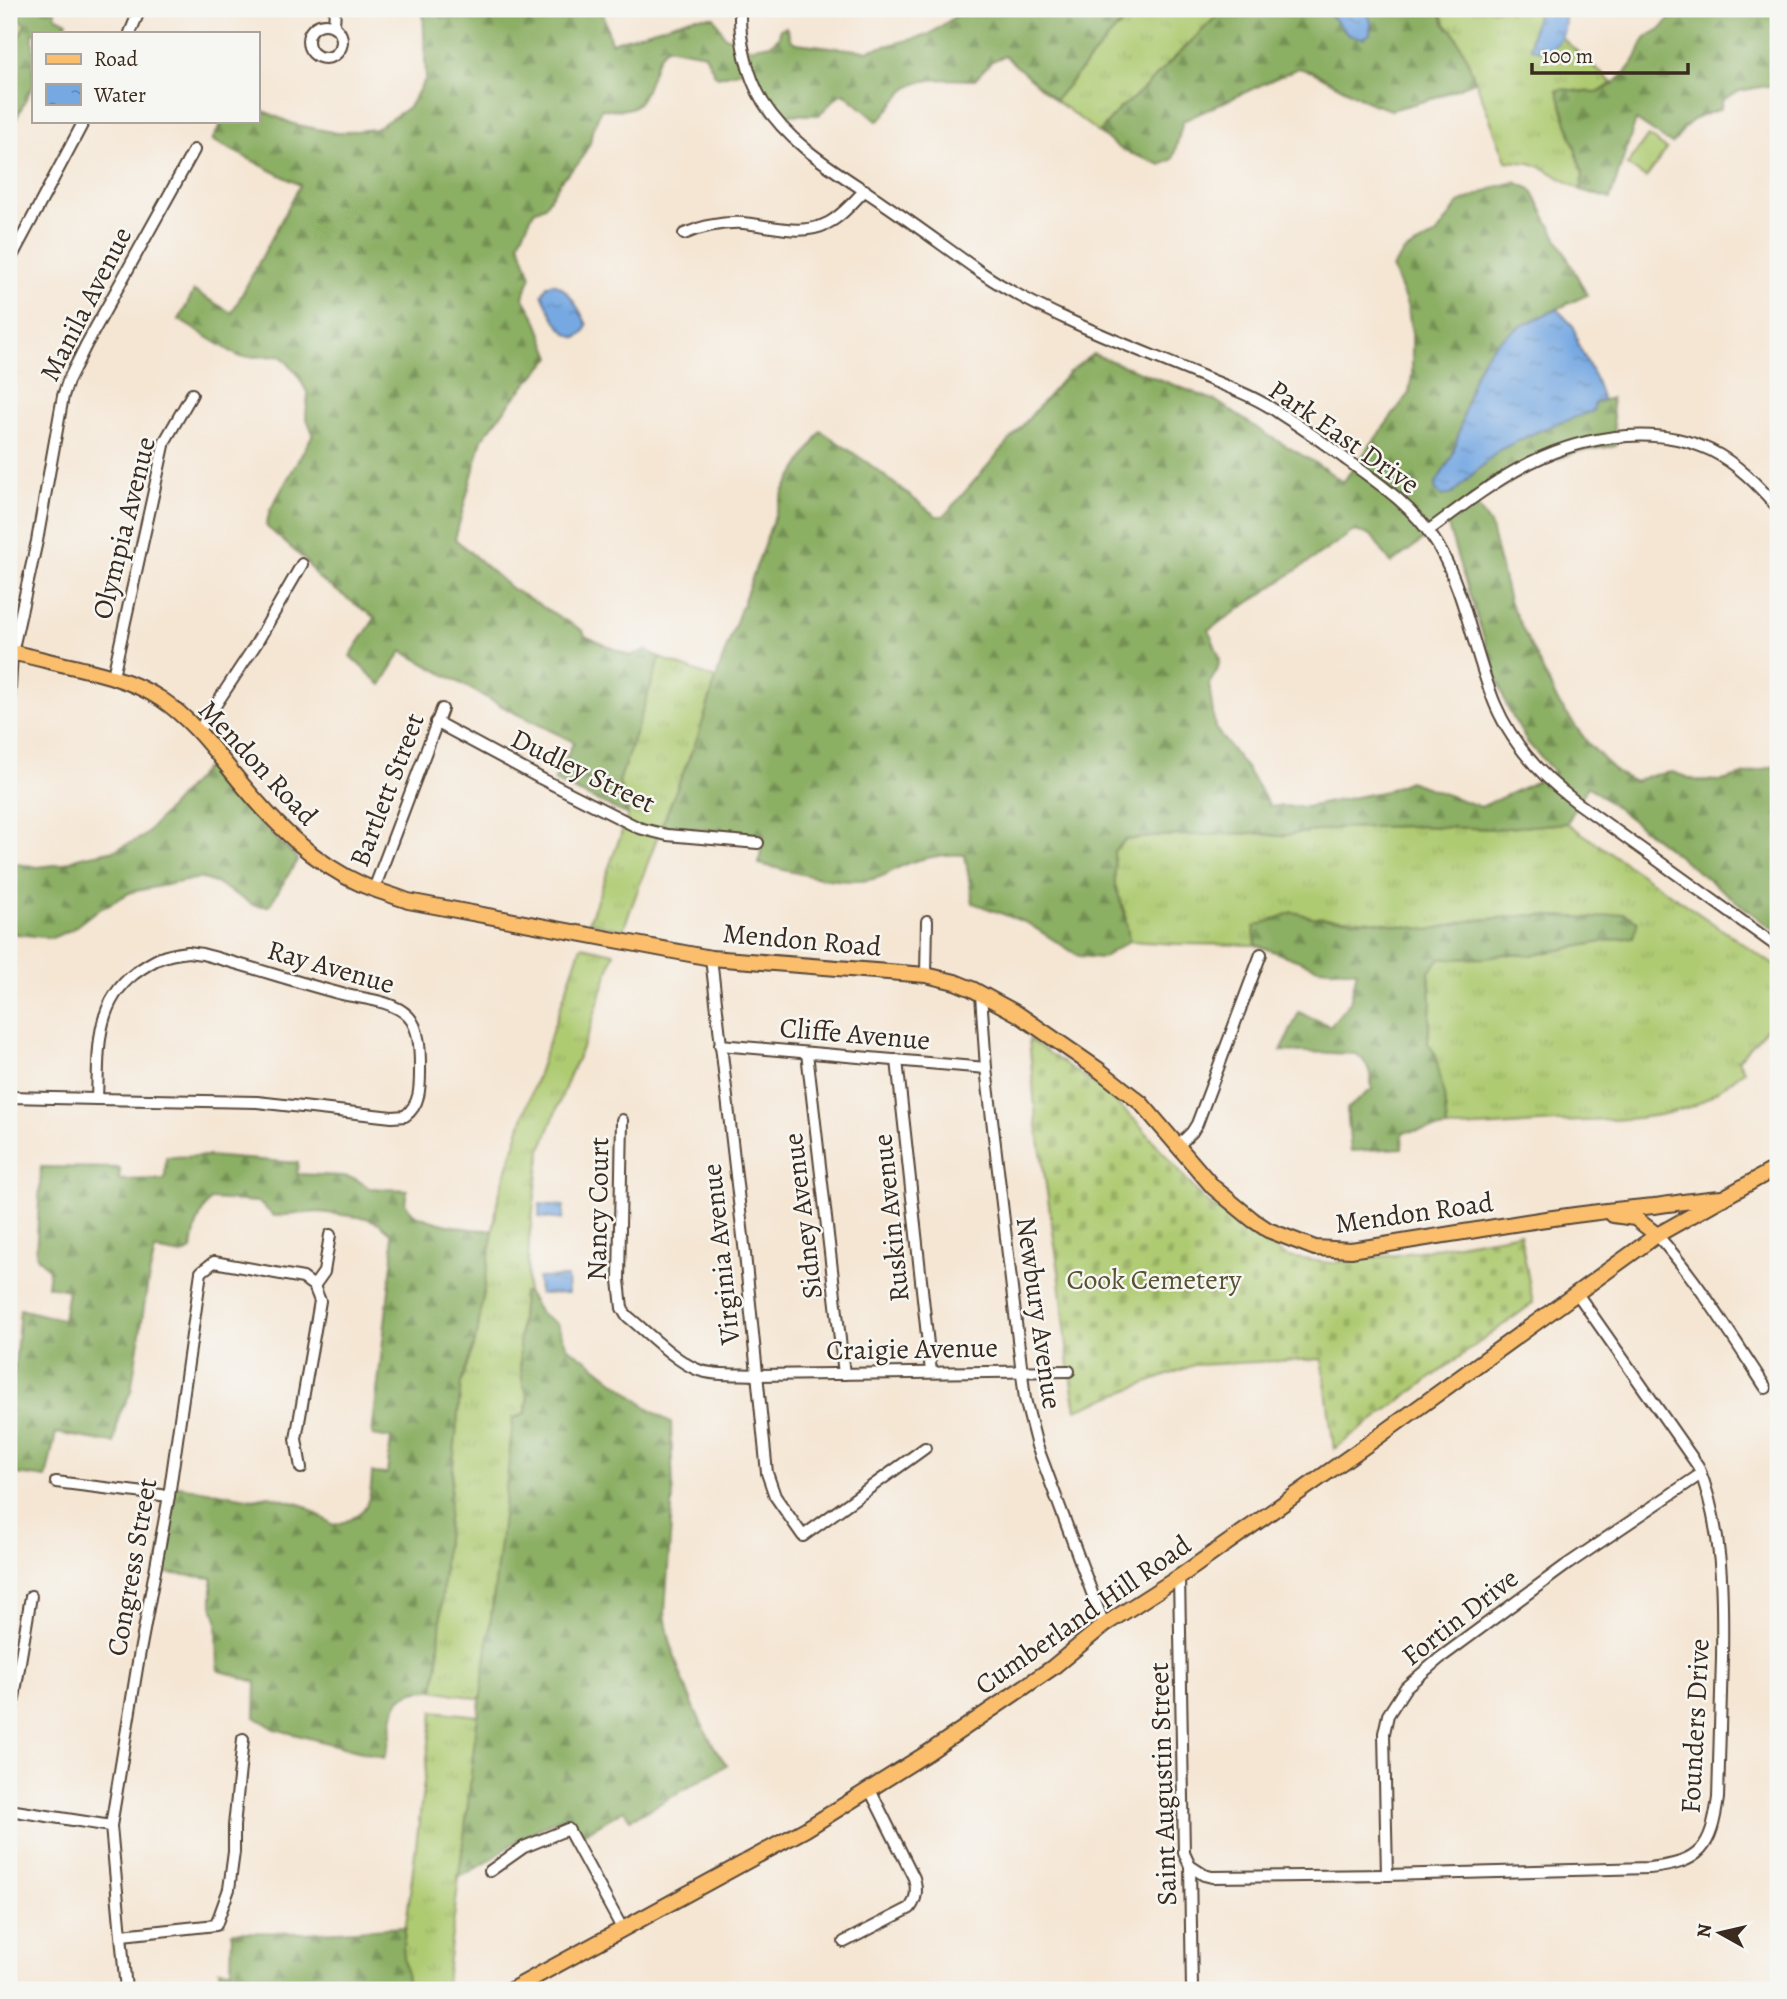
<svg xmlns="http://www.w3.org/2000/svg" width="1787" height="1999" font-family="Alegreya,serif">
  <defs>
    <pattern id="grass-tufts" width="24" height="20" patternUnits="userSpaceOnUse" patternTransform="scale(1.75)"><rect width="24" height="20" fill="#afcb72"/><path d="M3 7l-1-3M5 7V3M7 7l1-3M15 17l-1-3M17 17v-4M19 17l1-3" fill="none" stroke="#97ae62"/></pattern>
    <pattern id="forest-firs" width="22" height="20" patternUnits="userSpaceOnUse" patternTransform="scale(1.75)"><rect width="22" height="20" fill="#8baf64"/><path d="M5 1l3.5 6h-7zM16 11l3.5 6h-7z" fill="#738f52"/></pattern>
    <pattern id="cemetery-stones" width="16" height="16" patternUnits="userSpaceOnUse" patternTransform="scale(1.75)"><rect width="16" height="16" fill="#afcb72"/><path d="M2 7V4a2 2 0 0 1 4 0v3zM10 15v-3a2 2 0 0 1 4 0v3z" fill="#97ae62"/></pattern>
    <pattern id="water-ripples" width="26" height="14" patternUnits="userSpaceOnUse" patternTransform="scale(1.75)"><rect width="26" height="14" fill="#76a8e2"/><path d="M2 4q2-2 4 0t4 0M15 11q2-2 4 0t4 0" fill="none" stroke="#6289b7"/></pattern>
  </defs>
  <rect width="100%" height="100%" fill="#f6f6f2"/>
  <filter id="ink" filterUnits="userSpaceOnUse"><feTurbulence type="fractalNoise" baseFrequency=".0143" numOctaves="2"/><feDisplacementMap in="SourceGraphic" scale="14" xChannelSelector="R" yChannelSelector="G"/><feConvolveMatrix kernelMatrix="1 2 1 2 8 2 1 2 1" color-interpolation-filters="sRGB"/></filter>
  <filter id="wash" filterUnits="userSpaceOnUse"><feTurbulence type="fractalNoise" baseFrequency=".00686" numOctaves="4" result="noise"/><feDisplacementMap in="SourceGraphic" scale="28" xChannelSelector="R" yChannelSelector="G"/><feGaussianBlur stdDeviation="1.57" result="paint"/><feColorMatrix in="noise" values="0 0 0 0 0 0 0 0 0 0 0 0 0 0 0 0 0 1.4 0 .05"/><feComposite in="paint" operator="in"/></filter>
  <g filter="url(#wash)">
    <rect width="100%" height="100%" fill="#f5e6d4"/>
    <!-- grass -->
    <g fill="url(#grass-tufts)" stroke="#757a48" stroke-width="2">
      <polygon points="1138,9 1224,9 1137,95 1118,110 1099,133 1055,100 1115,30"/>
      <polygon points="1439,9 1507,9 1510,12 1513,9 1529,9 1537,16 1531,42 1531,48 1561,37 1612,83 1599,92 1557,90 1583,175 1581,190 1543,168 1530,163 1506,161 1466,56 1453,31 1446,25"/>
      <polygon points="9,15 23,21 25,25 9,58"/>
      <polygon points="660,658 716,679 699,734 661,827 623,930 589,922 628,815 619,782"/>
      <path d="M1567,823L1778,968V1016L1738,1060L1744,1071C1730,1081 1711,1098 1695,1105C1646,1124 1591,1119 1539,1123C1509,1125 1478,1128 1447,1128L1444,1096L1435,1054L1428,1044L1431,1002L1429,972L1439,959L1487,958L1504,954L1532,955L1618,939L1633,937L1623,913L1595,918L1531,915L1469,921L1429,930L1372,921L1312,917L1293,912L1254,927L1256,945L1176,944L1129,941L1125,914L1115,885L1114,851L1125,840L1161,836L1254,833L1279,836L1339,828L1413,826L1496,829Z"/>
      <polygon points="581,946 614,953 589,1032 570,1075 541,1150 529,1240 527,1292 523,1293 520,1327 520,1366 528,1398 506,1493 481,1699 434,1690 438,1661 445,1550 461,1383 477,1335 498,1198 524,1115"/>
      <polygon points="433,1711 479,1716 445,1990 408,1990 403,1948"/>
    </g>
    <!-- forest -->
    <g fill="url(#forest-firs)" stroke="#636c41" stroke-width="2" fill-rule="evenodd">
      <polygon points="9,9 55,9 55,16 67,22 61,33 33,33 33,85 9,133 9,58 25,25 23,21 9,15"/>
      <path d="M423,9H440L441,17L491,20L498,9H602L611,43L694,17H714L725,37H740L748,48L771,44L779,37L780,29L786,27L791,40L796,43L866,51L928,35L953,18L960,9H1138L1115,30L1055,100L1005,56L992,61L974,80C954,80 923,75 907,89C897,97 889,109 881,119L877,121L844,93L839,95L819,115L770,114L746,70L718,77L715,75L705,54L667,47C650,60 650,103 630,108C621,111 610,109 601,109L592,131L590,143L579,163L562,179L545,206L534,211L519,242L531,276L523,297L536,319L551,357L519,392L482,439L455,539L511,588L583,631L585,636L630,656L647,650L660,658L619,782L628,815L554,781L574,742L511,711L402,651L381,685L350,656L375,618L317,577L305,560L266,526L270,510L313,434L306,416L308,394L296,372L281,356L240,357L179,320L194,291L232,313L300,185L212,140L223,121H257V108L293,124L337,133L375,129L409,107L426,78Z"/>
      <polygon points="1224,9 1327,9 1328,13 1372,27 1365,9 1439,9 1445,25 1453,31 1466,56 1475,82 1428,100 1391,110 1370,103 1313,72 1298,68 1183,121 1173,159 1161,165 1122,150 1099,133 1118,110 1137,95"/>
      <path d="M1665,9H1778V84L1739,91L1723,100L1720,109C1709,114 1695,116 1687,125C1681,131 1678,139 1672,144L1636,120L1610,199L1581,190L1583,174L1557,90C1571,86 1586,96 1600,91C1614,87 1628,70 1636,58C1639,52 1641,43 1646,38C1655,29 1664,32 1669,17Z"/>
      <path d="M1515,182L1531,189L1587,295L1520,326L1486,355L1476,374L1452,456L1435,487L1436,491L1452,494L1499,450L1595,403L1611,398L1616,446L1580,451L1541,464L1475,503L1490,524L1509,601L1558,702L1588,743L1617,773L1635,782L1648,776L1672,772L1695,780L1722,781L1778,765V932L1763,922L1588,786L1567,823L1496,829L1413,826L1339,828L1279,836L1254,833L1161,836L1125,840L1114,851L1115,885L1125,914L1129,941L1102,958L1079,956L1027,923L973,903L965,855C949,853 921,858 906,864C896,868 887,875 877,878C844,888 792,871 759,864L763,836L713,830L661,827L699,734L719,669L784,490L821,431L868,463L936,516H944L1068,373L1093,354L1216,401L1266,434L1319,465L1343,482L1409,393L1412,375V333L1407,305L1392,268L1405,251L1436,235L1459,203L1496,187ZM1447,523L1463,575L1507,707L1527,742L1555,773L1481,807L1409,781L1386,791L1306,807L1270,806L1246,768L1215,728L1209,684L1217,671L1220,659L1209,630L1354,531L1371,535L1391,563Z"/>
      <polygon points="210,763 252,816 298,859 269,906 255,906 218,884 200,878 131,892 93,913 71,930 52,938 9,933 9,863 38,867 63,864 81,857 115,850 143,837"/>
      <path d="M1293,912L1312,917L1372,921L1429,930L1469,921L1531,915L1595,918L1623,913L1638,921L1633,937L1618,939L1532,955L1504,954L1487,958L1439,959L1429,972L1431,1002L1428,1043L1435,1053L1444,1096L1447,1128L1403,1132L1402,1148L1351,1151L1347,1109L1372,1089C1371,1074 1369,1063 1356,1054L1281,1051L1299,1012L1330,1026L1350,1002L1357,971L1318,968L1256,945L1254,927Z"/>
      <path d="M208,1156L298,1163L297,1174L343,1176L356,1179L369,1188L407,1190L405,1203C408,1207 411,1213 416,1215C437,1224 471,1231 493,1230L477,1335L461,1383L445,1550L438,1661L434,1690C380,1688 398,1727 384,1758L275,1729L255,1717L256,1682L218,1670L217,1619L212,1605V1578L157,1572L172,1485L253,1499L269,1496L303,1505L334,1525C365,1517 371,1505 372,1473L387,1474L391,1438L372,1435L393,1255L391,1233L379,1223L366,1218L319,1212L274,1216L258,1202L211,1199C198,1216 194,1230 192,1250L181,1255L155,1250L148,1281L131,1392L119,1415L114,1443L56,1433L46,1478L9,1473V1393L15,1365L20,1309L63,1320L68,1290L47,1286L49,1270L36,1255L41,1167L120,1168L119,1180L165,1179L166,1157Z"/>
      <path d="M527,1292L540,1313L557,1324L567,1347L590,1362L649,1409L671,1423L673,1494L665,1611C668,1652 701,1733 727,1765L643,1813L630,1819L624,1810L574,1839L562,1817L519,1839L489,1861L458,1878C466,1834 469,1791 474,1746C489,1637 503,1528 513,1418L526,1413L528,1398L522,1380L519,1346L523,1293Z"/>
      <polygon points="405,1927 403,1948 408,1990 332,1990 309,1984 280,1983 272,1990 221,1990 219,1969 231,1970 232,1932 305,1933"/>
    </g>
    <!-- cemetery -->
    <polygon fill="url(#cemetery-stones)" stroke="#757a48" stroke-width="2" points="1029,1039 1101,1089 1138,1123 1203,1199 1250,1235 1288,1257 1331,1263 1396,1255 1520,1233 1533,1303 1334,1449 1322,1359 1194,1365 1076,1410 1070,1375 1059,1271 1036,1120"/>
    <!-- green -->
    <polygon fill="#afcb72" stroke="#757a48" stroke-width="2" points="1648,136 1667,149 1646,178 1627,165"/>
    <!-- water -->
    <g fill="url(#water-ripples)" stroke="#586980" stroke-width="2">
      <polygon points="1327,9 1365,9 1371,21 1370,34 1363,38 1349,35 1328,13"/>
      <path d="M1543,9H1565C1564,16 1566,26 1563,33C1557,48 1545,55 1531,48C1530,36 1534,17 1543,9Z"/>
      <path d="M553,283C567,286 581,312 587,325L585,331L577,338C560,335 549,309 542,294L547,286Z"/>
      <path d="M1557,309L1574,327L1578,344L1595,378L1603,400L1595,403L1593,411L1543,429L1499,450L1452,494L1442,496L1436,491L1435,486C1439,475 1449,465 1453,453C1464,422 1466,384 1485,356C1501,332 1533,321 1557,309Z"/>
      <polygon points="540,1204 564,1206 562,1220 539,1217"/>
      <polygon points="567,1277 568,1293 539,1294 538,1278"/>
    </g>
  </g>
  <g filter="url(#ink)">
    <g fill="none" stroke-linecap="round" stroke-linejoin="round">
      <defs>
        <g id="minor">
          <path d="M740,9C739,40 747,75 763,102C791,147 841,174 883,203C917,226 949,250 982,273C1011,293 1042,308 1073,322C1116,342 1159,358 1202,376C1228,387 1256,397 1279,413C1301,427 1323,442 1344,458C1379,483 1414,507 1437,544C1466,593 1473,651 1495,704C1512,744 1540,775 1575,801L1778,947"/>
          <circle cx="325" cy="41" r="17"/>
          <polyline points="334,25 335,9"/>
          <polyline points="130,33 140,9"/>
          <path d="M684,234C703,226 723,222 743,223C770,225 802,237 828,223C842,216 854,201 865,190"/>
          <polyline points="9,262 84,121"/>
          <path d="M1428,531C1458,509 1487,486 1520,468C1574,438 1651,422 1710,450C1737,463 1759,486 1778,508"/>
          <polyline points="113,676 165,441 192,394"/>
          <polyline points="9,705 12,653 37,541 63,396 68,381 86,345 194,150"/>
          <polyline points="436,722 540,778 639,828 667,835 758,843"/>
          <polyline points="199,730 256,644 302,564"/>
          <polyline points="374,889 442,709"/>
          <path d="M188,952L202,954C249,966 295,982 342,994C363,999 392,1000 408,1016C420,1028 420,1052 420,1067C420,1086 421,1104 405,1116L392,1117L257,1102L97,1099C99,1053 94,1005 134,974C155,959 162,955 188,952Z"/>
          <polyline points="711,958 745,1254 767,1473 775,1496 803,1536 925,1448"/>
          <polyline points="926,975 927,921"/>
          <polyline points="981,994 986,1068 1025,1399 1037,1446 1104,1625"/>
          <polyline points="720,1045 986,1068"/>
          <polyline points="807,1053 844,1374"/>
          <polyline points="897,1060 931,1372"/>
          <polyline points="9,1097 97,1099"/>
          <path d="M622,1120L619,1280L622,1308L626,1315C646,1331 674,1360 696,1369C712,1376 739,1374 757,1375L1069,1371"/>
          <polyline points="1177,1147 1192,1132 1197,1124 1261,954"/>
          <path d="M1657,1235C1698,1281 1732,1336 1766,1388"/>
          <polyline points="314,1286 324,1272 330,1235"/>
          <polyline points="56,1482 169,1496"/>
          <polyline points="1179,1577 1184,1853 1190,1866 1192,1990"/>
          <polyline points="9,1728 31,1596"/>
          <polyline points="9,1810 111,1826"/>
          <path d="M1190,1866L1204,1875L1212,1877L1387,1875L1649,1868C1701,1863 1711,1848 1718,1798C1719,1751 1721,1705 1722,1658C1723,1592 1723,1528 1698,1466L1576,1292"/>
          <polyline points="490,1871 524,1847 568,1829 623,1930"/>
          <polyline points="1387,1875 1384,1733 1388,1715 1406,1687 1440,1658 1565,1566 1701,1474"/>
          <polyline points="122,1935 216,1925 229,1889 234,1852 234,1826 243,1739"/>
          <path d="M844,1942L910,1908C917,1899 917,1888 914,1878L870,1790"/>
          <polyline points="126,1990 111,1826 138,1662 169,1496 201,1272 214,1262 303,1278 314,1286 320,1301 296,1439 301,1468"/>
        </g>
        <g id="major">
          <path d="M9,652C26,655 44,660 61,664C96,672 130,679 161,699C195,722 215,752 241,783C275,824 313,863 363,885C377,891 393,895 408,901L711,958L926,975L955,982L972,989L1018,1014L1099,1070L1141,1103L1213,1187L1253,1220L1268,1230L1315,1248L1351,1250C1452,1235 1553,1215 1654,1206C1678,1203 1700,1199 1724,1198"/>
          <polyline points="1613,1215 1635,1218 1657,1235"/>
          <polyline points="511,1990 806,1829 929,1752 1052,1668 1104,1625 1179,1577 1375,1439 1657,1235 1778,1167"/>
        </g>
      </defs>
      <!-- minor casing -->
      <use href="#minor" stroke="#574639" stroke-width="14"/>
      <!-- major casing -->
      <use href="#major" stroke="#574639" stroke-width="18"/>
      <!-- minor -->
      <use href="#minor" stroke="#fff" stroke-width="10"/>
      <!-- major -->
      <use href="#major" stroke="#fabe6d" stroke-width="14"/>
    </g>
  </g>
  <g text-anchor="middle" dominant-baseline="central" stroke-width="5" stroke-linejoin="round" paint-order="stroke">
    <!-- street labels -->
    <g font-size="28" fill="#3b2a1e" stroke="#f6f6f2">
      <text transform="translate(86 304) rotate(-63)">Manila Avenue</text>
      <text transform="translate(1344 437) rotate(35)">Park East Drive</text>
      <text transform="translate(124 528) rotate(-76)">Olympia Avenue</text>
      <text transform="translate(258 763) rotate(47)">Mendon Road</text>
      <text transform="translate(583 771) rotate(26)">Dudley Street</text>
      <text transform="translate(387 790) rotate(-69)">Bartlett Street</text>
      <text transform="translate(802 940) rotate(5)">Mendon Road</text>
      <text transform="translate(331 967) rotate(16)">Ray Avenue</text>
      <text transform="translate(855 1034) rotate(5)">Cliffe Avenue</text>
      <text transform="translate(598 1209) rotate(-89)">Nancy Court</text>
      <text transform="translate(1414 1213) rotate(-8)">Mendon Road</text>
      <text transform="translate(803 1216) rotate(-97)">Sidney Avenue</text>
      <text transform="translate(891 1218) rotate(-96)">Ruskin Avenue</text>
      <text transform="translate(721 1254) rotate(-96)">Virginia Avenue</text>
      <text transform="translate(1039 1313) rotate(82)">Newbury Avenue</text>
      <text transform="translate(912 1349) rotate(-1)">Craigie Avenue</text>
      <text transform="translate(132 1567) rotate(-80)">Congress Street</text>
      <text transform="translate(1083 1615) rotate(-35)">Cumberland Hill Road</text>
      <text transform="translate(1460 1617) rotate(-38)">Fortin Drive</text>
      <text transform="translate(1695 1726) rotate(-87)">Founders Drive</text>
      <text transform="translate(1163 1784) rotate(-92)">Saint Augustin Street</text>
    </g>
    <!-- park labels -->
    <g font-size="28" fill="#585233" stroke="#f6f6f2">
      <text x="1154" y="1280">Cook Cemetery</text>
    </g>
  </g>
  <!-- margin -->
  <rect width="1787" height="1999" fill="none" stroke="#f6f6f2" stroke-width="35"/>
  <!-- legend -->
  <rect x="32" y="32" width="228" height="91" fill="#f6f6f2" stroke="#aba49d" stroke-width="2"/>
  <rect x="46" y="54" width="35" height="10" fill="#fabe6d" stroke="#aba49d" stroke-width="2"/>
  <text x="94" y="66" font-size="21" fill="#3b2a1e">Road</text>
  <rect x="46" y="84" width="35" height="21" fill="url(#water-ripples)" stroke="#aba49d" stroke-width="2"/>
  <text x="94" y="102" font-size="21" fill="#3b2a1e">Water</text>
  <!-- north arrow -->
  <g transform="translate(1720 1933) rotate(278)" stroke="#f6f6f2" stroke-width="5" paint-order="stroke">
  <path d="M0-5L12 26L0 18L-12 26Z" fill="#3b2a1e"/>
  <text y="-10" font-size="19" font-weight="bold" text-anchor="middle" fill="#3b2a1e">N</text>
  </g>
  <!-- scale -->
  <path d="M1532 63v10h156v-10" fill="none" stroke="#3b2a1e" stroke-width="3.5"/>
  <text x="1542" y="63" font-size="21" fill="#3b2a1e" stroke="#f6f6f2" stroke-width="5" paint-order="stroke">100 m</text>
</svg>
